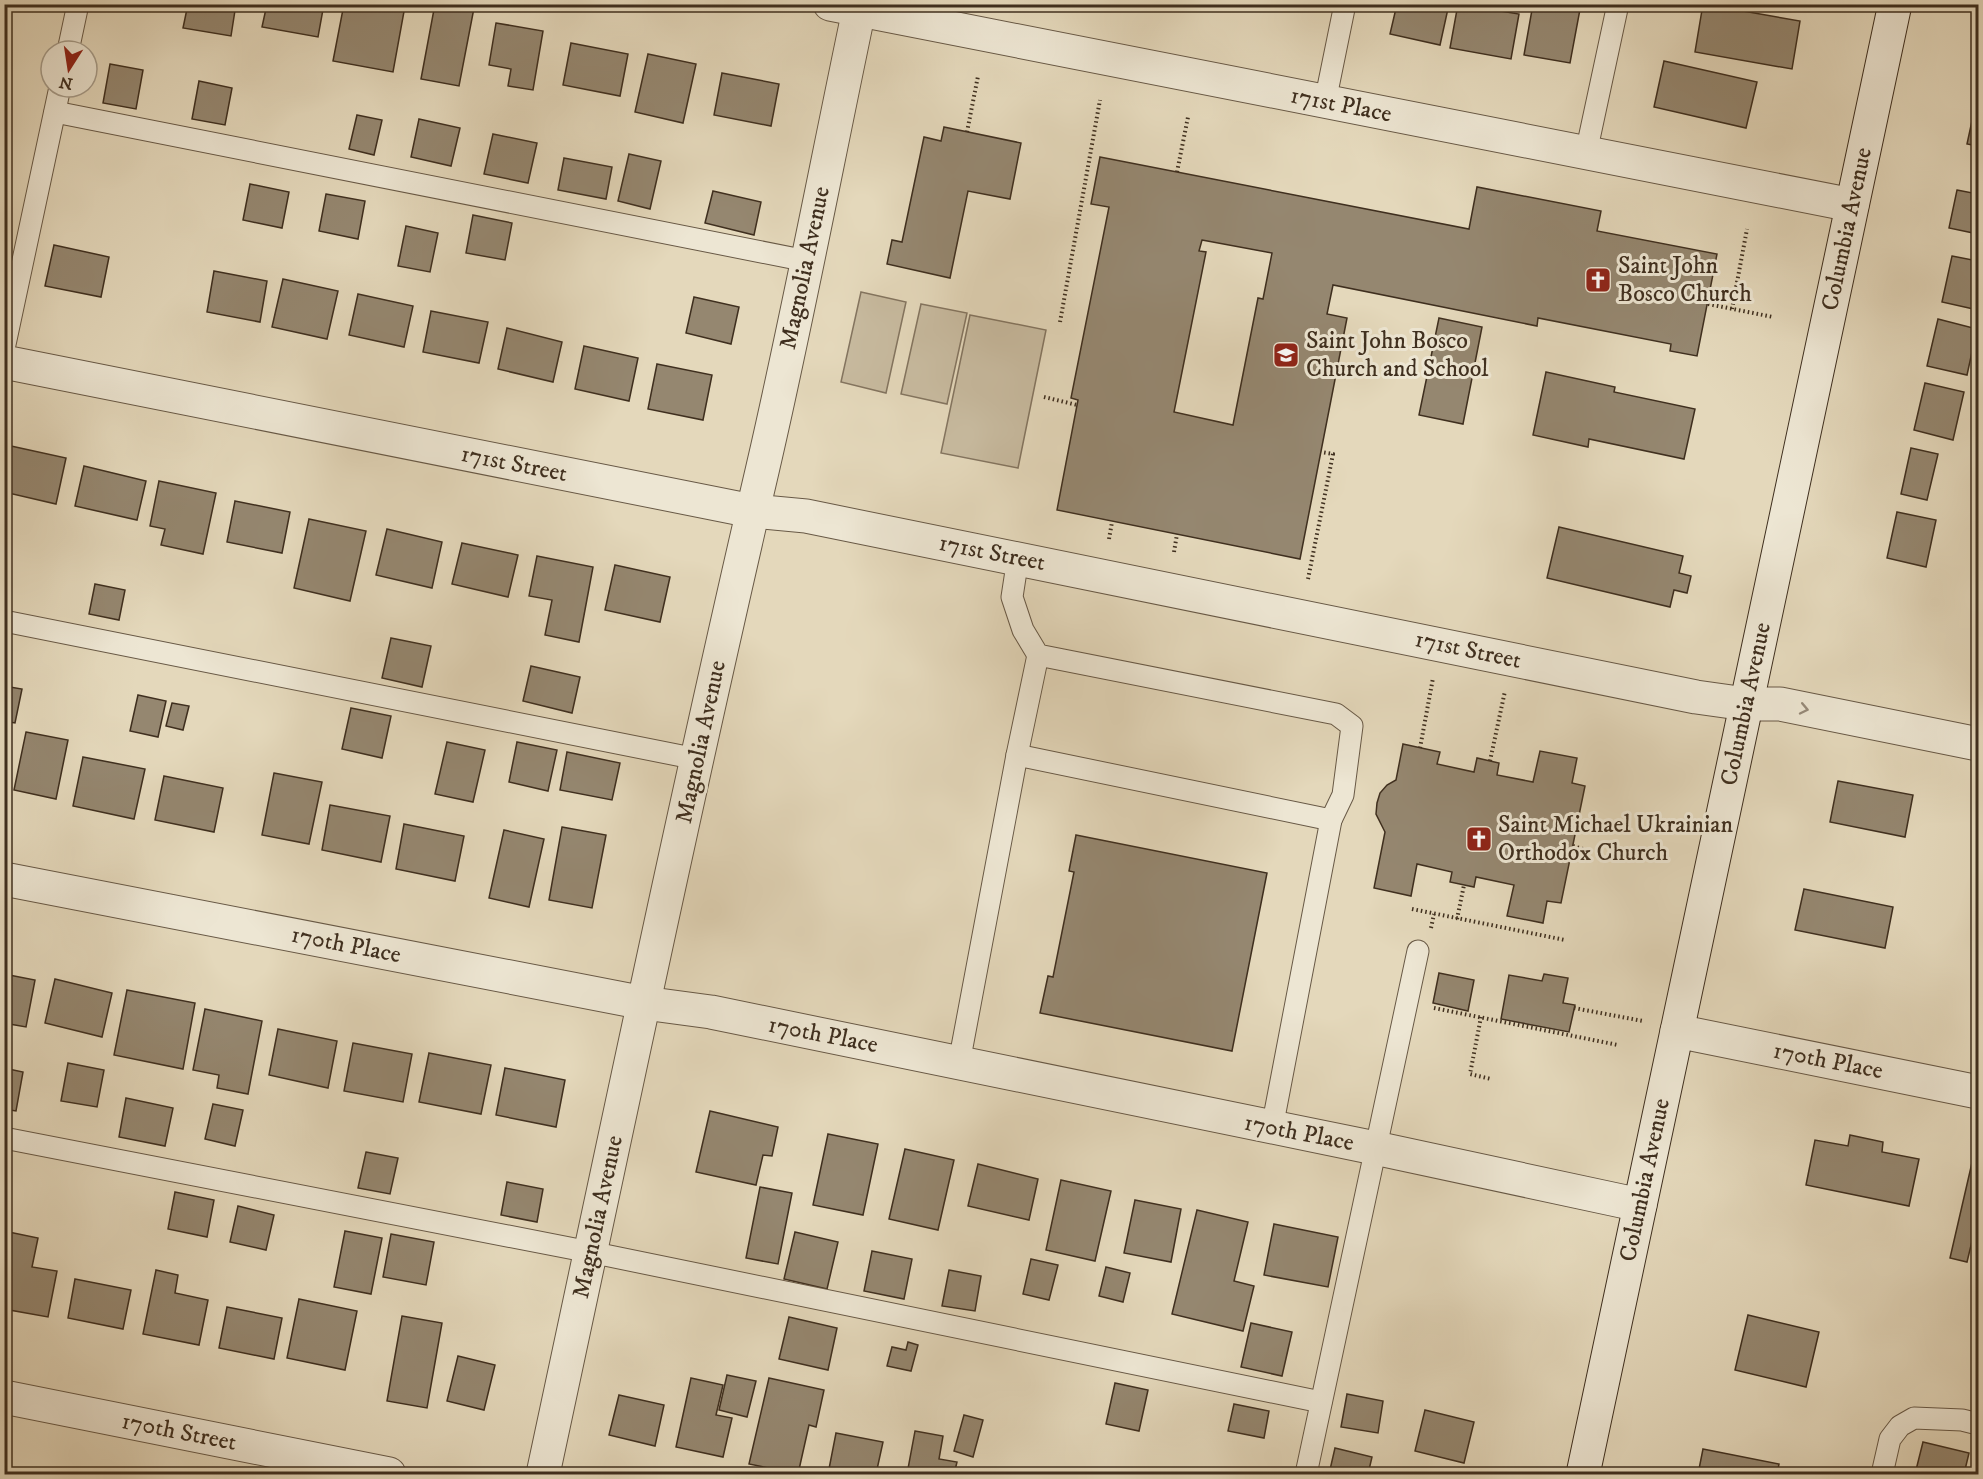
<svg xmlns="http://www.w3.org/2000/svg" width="1983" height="1479" font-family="'IM FELL DW Pica',serif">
  <rect width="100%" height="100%" fill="#e4d8bb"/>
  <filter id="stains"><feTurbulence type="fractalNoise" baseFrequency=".00333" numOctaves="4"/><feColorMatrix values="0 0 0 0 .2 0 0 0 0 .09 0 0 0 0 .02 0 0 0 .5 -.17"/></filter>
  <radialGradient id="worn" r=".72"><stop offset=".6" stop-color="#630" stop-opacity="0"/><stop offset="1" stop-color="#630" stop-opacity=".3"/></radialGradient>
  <!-- green -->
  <g fill="#c8bba0" stroke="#847560" stroke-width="1.5">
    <polygon points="861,292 906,302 886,393 841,382"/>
    <polygon points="921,304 967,313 947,404 901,394"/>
    <polygon points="970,315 1046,330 1018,468 941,453"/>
  </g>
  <!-- building -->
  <g fill="#958770" stroke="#3f2f1f" stroke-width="1.5" fill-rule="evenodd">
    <polygon points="188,4 236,4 231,36 183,28"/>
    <polygon points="267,4 324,4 318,37 262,27"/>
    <polygon points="344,4 405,6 393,72 333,61"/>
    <polygon points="435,4 458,4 474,8 459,86 421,79"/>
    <polygon points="1397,4 1449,4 1440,45 1390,34"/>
    <polygon points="1458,4 1519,14 1511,59 1450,48"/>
    <polygon points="1533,4 1581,4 1570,63 1524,55"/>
    <polygon points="1703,4 1800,21 1792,69 1695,52"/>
    <polygon points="496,23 543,31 533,90 508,86 511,69 489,65"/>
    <polygon points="571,43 628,54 620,96 563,85"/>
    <polygon points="648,54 696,64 683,123 635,112"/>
    <polygon points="1664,61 1757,82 1746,128 1654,107"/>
    <polygon points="110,64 143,70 136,109 103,103"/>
    <polygon points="722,73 779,84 771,126 714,115"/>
    <polygon points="199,81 232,88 225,125 192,119"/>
    <polygon points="1975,107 1978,108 1978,146 1967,144"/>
    <polygon points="357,115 382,120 374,155 349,149"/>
    <polygon points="419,119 460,128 451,166 411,157"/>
    <polygon points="944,127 1021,143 1010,199 968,191 950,278 887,264 892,240 902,242 924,137 941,141"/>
    <polygon points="493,134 537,143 528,183 484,174"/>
    <polygon points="629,154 661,161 650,209 618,201"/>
    <path d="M1100,157L1469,229L1477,187L1601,211L1597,231L1717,254L1697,356L1670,351L1671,344L1538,318L1537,326L1333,285L1327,314L1347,318L1300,559L1057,510L1078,400L1071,398L1109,207L1091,204ZM1202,240L1272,253L1263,299L1258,298L1233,425L1174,412L1206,252L1199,251Z"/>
    <polygon points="564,158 612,167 606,199 558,190"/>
    <polygon points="250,184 289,192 282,228 243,220"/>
    <polygon points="1957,190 1978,194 1978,234 1949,228"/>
    <polygon points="713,191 761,202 754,235 705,223"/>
    <polygon points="326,194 365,201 358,239 319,231"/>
    <polygon points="473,215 512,223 505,260 466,253"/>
    <polygon points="406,226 438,233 430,272 398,266"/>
    <polygon points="54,245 109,257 101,297 45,286"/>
    <polygon points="1952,256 1978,261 1978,310 1942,302"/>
    <polygon points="214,271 267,281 260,322 207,312"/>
    <polygon points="283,279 338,291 327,339 272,327"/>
    <polygon points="358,294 413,306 404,347 349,335"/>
    <polygon points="694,297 739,307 731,344 686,333"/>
    <polygon points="431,311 488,322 479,363 423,352"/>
    <polygon points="1439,318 1482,327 1463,424 1419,415"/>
    <polygon points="1938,319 1977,329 1967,375 1927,366"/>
    <polygon points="507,328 562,342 553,382 498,369"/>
    <polygon points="584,346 638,358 629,401 575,389"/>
    <polygon points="657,364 712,375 703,420 648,409"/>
    <polygon points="1546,372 1615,387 1614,392 1695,409 1684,459 1589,439 1588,447 1533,435"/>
    <polygon points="1925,383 1964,392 1953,440 1914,430"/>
    <polygon points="11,446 66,458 56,504 4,492 4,476"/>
    <polygon points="1911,448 1938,454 1927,500 1901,494"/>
    <polygon points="84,466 146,481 137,520 75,506"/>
    <polygon points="159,481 216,493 203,554 161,545 165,529 150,526"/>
    <polygon points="235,501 290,512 282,553 227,542"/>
    <polygon points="1897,512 1936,520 1926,567 1887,558"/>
    <polygon points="309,519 366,531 350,601 294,588"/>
    <polygon points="1559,527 1683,556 1679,573 1691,576 1687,593 1674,590 1670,607 1547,578"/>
    <polygon points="387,529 442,542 432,588 376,575"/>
    <polygon points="462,543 518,555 508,597 452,584"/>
    <polygon points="537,556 593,567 579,642 545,635 552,600 529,596"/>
    <polygon points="615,565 670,577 660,622 605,610"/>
    <polygon points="95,584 125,590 119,620 89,614"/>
    <polygon points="391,638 431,646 422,687 382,678"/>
    <polygon points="531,666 580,677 572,713 523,701"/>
    <polygon points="4,686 22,689 15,723 4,721"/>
    <polygon points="138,695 166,701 158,737 130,731"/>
    <polygon points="172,703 189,706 183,730 166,726"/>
    <polygon points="351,708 391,716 382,758 342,749"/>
    <polygon points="26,732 68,740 56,799 14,790"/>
    <polygon points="4,740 11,741 4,776"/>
    <polygon points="447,742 485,750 473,802 435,794"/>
    <polygon points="517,742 557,750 548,791 509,782"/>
    <polygon points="1403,744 1440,752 1437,764 1474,772 1477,758 1499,763 1497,775 1533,782 1540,751 1577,758 1572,783 1585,786 1561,903 1547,901 1543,923 1507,916 1514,885 1476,877 1474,887 1450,882 1452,872 1417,864 1411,896 1374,888 1385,832 1376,814 1377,803 1380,793 1387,785 1396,780"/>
    <polygon points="567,752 620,763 612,800 560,790"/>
    <polygon points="83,757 145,769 134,819 73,806"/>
    <polygon points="274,773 322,782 309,844 262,835"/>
    <polygon points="164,776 223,788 214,832 155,820"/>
    <polygon points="1838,781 1913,795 1905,837 1830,822"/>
    <polygon points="330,805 390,816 381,862 322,850"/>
    <polygon points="404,824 464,836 455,881 396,869"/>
    <polygon points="562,827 606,835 592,908 549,900"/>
    <polygon points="504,830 544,839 529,907 489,898"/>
    <polygon points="1076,835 1267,873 1232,1051 1040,1013 1048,976 1053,977 1074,872 1069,871"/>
    <polygon points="1804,889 1893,907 1885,948 1795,930"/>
    <polygon points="1439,973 1474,980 1468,1011 1433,1003"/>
    <polygon points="4,974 35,980 26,1027 4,1023"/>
    <polygon points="1544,974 1568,978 1563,1003 1575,1005 1569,1032 1501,1019 1509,975 1542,981"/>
    <polygon points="55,979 112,993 102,1037 45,1023"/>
    <polygon points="127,990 195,1003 183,1069 114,1055"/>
    <polygon points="205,1009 262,1021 248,1094 217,1088 219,1075 193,1070"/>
    <polygon points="278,1029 337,1041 328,1088 269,1075"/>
    <polygon points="353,1043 412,1054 403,1102 344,1091"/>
    <polygon points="429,1053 491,1065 481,1114 419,1102"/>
    <polygon points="68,1063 104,1070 97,1107 61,1101"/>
    <polygon points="4,1068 23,1072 16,1111 4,1109"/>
    <polygon points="505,1068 565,1080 556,1127 496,1115"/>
    <polygon points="126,1098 173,1108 165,1146 119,1137"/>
    <polygon points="213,1104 243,1110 235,1146 205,1139"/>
    <polygon points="710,1111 778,1127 772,1156 763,1155 756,1185 696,1172"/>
    <polygon points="828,1134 878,1144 863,1215 813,1205"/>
    <polygon points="1850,1135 1883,1142 1882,1152 1919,1159 1909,1206 1806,1185 1815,1140 1848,1146"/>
    <polygon points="905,1149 954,1160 938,1230 889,1219"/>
    <polygon points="366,1152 398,1158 390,1194 358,1188"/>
    <polygon points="1974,1154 1978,1155 1978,1234 1974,1233 1967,1262 1950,1258"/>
    <polygon points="978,1164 1038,1179 1029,1220 968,1206"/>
    <polygon points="1061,1180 1111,1191 1095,1261 1046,1250"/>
    <polygon points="507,1182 543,1189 537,1222 501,1215"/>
    <polygon points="760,1187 792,1193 778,1264 746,1258"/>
    <polygon points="175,1192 214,1200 207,1237 168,1229"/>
    <polygon points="1135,1200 1181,1209 1171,1262 1124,1253"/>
    <polygon points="238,1206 274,1215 266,1250 230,1242"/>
    <polygon points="1197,1210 1248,1222 1234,1281 1254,1286 1243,1331 1172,1314"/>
    <polygon points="1274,1224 1338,1237 1328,1287 1264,1275"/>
    <polygon points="4,1231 38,1238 32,1267 57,1271 48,1317 4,1309"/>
    <polygon points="345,1231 382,1238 371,1294 334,1287"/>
    <polygon points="795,1232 838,1242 827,1289 784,1279"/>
    <polygon points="391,1234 434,1242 426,1285 383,1277"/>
    <polygon points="872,1251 912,1259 904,1299 864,1291"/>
    <polygon points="1031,1259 1058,1265 1049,1300 1023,1294"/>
    <polygon points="1106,1267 1130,1273 1123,1302 1099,1296"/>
    <polygon points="156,1270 178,1275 175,1293 208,1300 199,1345 143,1334"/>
    <polygon points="949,1270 981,1276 975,1311 942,1306"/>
    <polygon points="75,1279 131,1290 123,1329 68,1318"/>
    <polygon points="299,1299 357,1311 345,1370 287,1358"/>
    <polygon points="227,1307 282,1318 274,1359 219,1348"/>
    <polygon points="1748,1315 1819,1332 1806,1387 1735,1370"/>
    <polygon points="402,1316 442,1323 427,1408 387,1401"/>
    <polygon points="789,1317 837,1328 828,1370 779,1359"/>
    <polygon points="1251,1323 1292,1332 1282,1376 1241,1367"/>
    <polygon points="908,1342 918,1345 911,1371 887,1366 892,1347 906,1350"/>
    <polygon points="458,1356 495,1365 484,1410 447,1401"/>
    <polygon points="727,1375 756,1381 747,1417 719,1410"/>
    <polygon points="691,1378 723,1385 716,1415 732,1418 723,1457 676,1447"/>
    <polygon points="769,1378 824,1390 816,1427 809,1425 798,1474 749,1464"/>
    <polygon points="1115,1383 1148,1390 1139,1431 1106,1424"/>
    <polygon points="1347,1394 1383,1401 1378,1433 1341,1427"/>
    <polygon points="619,1395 664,1405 655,1446 609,1435"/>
    <polygon points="1234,1404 1269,1411 1264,1438 1228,1431"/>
    <polygon points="1425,1410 1474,1422 1464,1463 1415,1451"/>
    <polygon points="964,1415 983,1420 973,1457 954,1451"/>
    <polygon points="915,1431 943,1436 939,1459 957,1462 954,1474 907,1474"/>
    <polygon points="836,1433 883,1442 876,1474 828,1474"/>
    <polygon points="1923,1442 1969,1453 1964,1474 1915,1474"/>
    <polygon points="1335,1448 1372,1457 1368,1474 1329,1474"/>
    <polygon points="1703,1449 1779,1464 1777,1474 1698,1474"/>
    <polygon points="985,1469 1015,1474 984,1474"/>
  </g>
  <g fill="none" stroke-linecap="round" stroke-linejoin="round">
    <defs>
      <g id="lane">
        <polyline points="68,51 78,4"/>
        <polyline points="1325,102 1345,4"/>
        <polyline points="55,112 807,261"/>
        <polyline points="1586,153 1618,4"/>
        <polyline points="4,349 60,87"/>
        <polyline points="4,621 697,759"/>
        <polyline points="1017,755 1038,655"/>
        <polyline points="959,1063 1017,755 1331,820 1343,795 1352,726 1336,714 1038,655 1023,630 1012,597 1018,558"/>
        <polyline points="1272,1128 1331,820"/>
        <polyline points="4,1138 590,1252 1321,1402"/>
        <polyline points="1306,1474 1418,951"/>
        <polyline points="1882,1474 1890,1439 1900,1426 1914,1418 1962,1420 1978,1424"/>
      </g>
      <g id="street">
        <polyline points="830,4 1852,205"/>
        <polyline points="4,362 752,511 806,516 1696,697 1746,704 1780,704 1978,744"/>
        <polyline points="4,879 644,1003 711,1012 1375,1148 1640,1205"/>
        <polyline points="1677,1031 1978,1092"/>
        <polyline points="4,1397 389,1474"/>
        <path d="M543,1474C615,1138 685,802 763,467C798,316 827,162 859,10"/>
      </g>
      <polyline id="secondary" points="1583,1474 1895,4"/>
    </defs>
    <!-- lane casing -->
    <use href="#lane" stroke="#685946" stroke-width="23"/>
    <!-- street casing -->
    <use href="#street" stroke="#685946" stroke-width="35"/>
    <!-- secondary casing -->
    <use href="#secondary" stroke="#3f2f1f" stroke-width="35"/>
    <!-- path -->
    <g stroke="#3f2f1f" stroke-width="4" stroke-dasharray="1.5 3" stroke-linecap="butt">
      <polyline points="967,132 978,76"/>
      <polyline points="1177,172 1188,117"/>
      <polyline points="1708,304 1773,317"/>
      <polyline points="1732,309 1747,229"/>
      <polyline points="1060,322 1100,100"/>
      <polyline points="1044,397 1077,405"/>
      <polyline points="1109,539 1112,522"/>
      <polyline points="1174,552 1177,534"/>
      <polyline points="1308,579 1333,454 1321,452"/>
      <polyline points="1420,748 1433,678"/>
      <polyline points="1490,761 1505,691"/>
      <polyline points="1573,846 1583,849"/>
      <polyline points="1412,909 1565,940"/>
      <polyline points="1457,919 1464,885"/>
      <polyline points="1431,928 1434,914"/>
      <polyline points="1434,1008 1618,1045"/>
      <polyline points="1574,1008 1643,1021"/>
      <polyline points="1481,1017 1470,1074 1491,1079"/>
    </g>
    <!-- lane -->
    <use href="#lane" stroke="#ede6d3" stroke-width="21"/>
    <!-- street -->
    <use href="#street" stroke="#ede6d3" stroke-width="33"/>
    <!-- secondary -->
    <use href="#secondary" stroke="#ede6d3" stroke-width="33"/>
  </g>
  <!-- one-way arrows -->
  <defs><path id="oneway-chevron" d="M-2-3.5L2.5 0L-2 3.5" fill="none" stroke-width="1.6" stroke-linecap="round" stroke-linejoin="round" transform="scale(1.5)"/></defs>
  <use stroke="#968a79" href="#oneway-chevron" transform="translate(1804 709) rotate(12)"/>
  <!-- icons -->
  <defs>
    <symbol id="church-square" viewBox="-11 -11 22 22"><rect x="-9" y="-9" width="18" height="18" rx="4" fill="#8f2418" stroke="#ede6d3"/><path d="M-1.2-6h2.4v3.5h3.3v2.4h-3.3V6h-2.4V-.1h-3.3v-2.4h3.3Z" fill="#fff"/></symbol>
    <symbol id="school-square" viewBox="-11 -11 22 22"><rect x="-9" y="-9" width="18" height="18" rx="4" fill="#8f2418" stroke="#ede6d3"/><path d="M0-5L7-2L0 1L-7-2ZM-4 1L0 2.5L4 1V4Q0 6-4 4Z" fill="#fff"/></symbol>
  </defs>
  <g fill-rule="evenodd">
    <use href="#church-square" x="1583" y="265" width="30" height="30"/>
    <use href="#school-square" x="1271" y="340" width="30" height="30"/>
    <use href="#church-square" x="1464" y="824" width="30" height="30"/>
  </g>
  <g text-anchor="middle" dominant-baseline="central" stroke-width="6" stroke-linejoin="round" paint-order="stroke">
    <!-- street labels -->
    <g font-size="24" fill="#3f2f1f" stroke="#ede6d3">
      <text transform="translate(1341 105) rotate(11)">171st Place</text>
      <text transform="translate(1847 229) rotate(-78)">Columbia Avenue</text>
      <text transform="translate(805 268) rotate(-78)">Magnolia Avenue</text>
      <text transform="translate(514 464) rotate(11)">171st Street</text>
      <text transform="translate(992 553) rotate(11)">171st Street</text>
      <text transform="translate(1468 650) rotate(12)">171st Street</text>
      <text transform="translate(1746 704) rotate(-78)">Columbia Avenue</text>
      <text transform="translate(701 742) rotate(-78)">Magnolia Avenue</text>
      <text transform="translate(346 945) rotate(11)">170th Place</text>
      <text transform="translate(823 1035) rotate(11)">170th Place</text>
      <text transform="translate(1828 1061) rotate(11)">170th Place</text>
      <text transform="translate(1299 1133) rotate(11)">170th Place</text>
      <text transform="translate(1645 1180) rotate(-78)">Columbia Avenue</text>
      <text transform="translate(598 1217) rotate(-78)">Magnolia Avenue</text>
      <text transform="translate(179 1432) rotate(11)">170th Street</text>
    </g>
    <!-- poi labels -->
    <g font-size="24" fill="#3f2f1f" stroke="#ede6d3" text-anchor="start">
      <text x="1618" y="266">Saint John<tspan x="1618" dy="28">Bosco Church</tspan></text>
      <text x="1306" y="341">Saint John Bosco<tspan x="1306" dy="28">Church and School</tspan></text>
      <text x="1498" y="825">Saint Michael Ukrainian<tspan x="1498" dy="28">Orthodox Church</tspan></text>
    </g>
  </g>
  <!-- margin -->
  <rect width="1983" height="1479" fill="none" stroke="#e4d8bb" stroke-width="24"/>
  <rect x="6" y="6" width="1971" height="1467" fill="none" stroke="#3f2f1f" stroke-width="3"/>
  <rect x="12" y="12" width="1959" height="1455" fill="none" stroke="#3f2f1f" stroke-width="1.5"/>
  <!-- north arrow -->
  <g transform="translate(69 69) rotate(192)"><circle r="28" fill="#ede6d3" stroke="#a79d8b" stroke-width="1.5"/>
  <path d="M0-4.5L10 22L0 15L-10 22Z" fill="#8f2418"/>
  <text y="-9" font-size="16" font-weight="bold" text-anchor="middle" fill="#3f2f1f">N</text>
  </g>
  <rect width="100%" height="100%" filter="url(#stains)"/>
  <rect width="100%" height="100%" fill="url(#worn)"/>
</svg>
